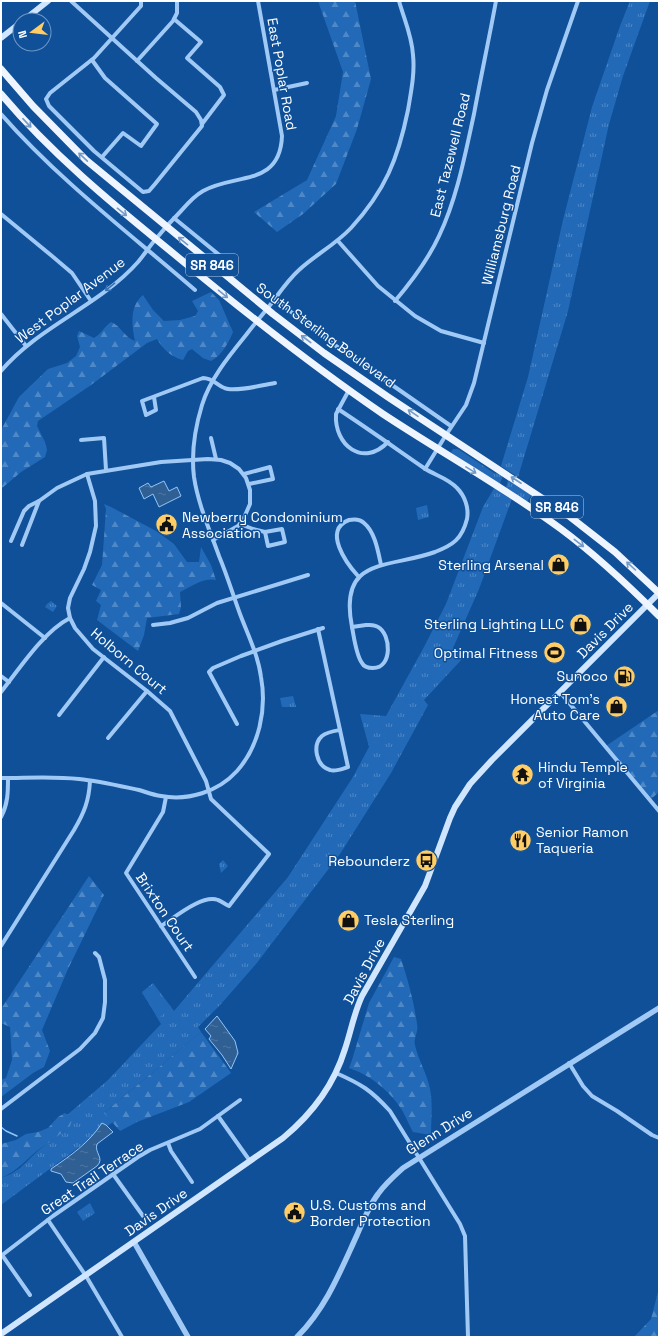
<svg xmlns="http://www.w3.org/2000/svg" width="660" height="1338" font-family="'Space Grotesk',sans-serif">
  <defs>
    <pattern id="grass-tufts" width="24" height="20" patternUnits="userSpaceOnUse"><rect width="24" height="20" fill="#226ab8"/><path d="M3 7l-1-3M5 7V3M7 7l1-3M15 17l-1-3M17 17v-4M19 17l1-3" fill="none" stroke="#4e88c6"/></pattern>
    <pattern id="forest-firs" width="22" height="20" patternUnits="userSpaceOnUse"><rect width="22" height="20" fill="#226ab8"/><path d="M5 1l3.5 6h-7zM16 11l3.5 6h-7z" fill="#4e88c6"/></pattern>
    <pattern id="water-ripples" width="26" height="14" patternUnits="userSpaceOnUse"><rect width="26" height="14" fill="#305f94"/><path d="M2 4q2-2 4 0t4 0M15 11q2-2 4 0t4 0" fill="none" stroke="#4f77a4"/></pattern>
  </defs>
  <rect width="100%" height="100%" fill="#0f5099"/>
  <!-- grass -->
  <g fill="url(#grass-tufts)">
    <polygon points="630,1 650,1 623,76 609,124 568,311 518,477 501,466 528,377 563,220 592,107 620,26"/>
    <polygon points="453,449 458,449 494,473 503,475 500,484 454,455 451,452"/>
    <polygon points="508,479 532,494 527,502 506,489"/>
    <polygon points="496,485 513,496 479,589 453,648 462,659 424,700 428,705 391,773 340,854 256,964 221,1004 198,1027 201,1032 105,1112 113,1122 1,1205 1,1178 11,1174 20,1168 40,1149 64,1131 71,1117 67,1115 108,1080 161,1024 142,992 153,983 174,1011 288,877 353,777 369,747 360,714 386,716 424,647 446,604 483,507"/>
    <polygon points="427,505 429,517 418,520 416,508"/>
    <polygon points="51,601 57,606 53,612 45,607 47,604"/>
    <polygon points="293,696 296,707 282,707 280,698"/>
    <polygon points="223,860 228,866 221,873 219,864"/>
    <polygon points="90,1203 95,1213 83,1221 77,1212"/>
  </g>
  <!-- forest -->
  <g fill="url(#forest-firs)">
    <polygon points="318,1 355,1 371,79 357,129 336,184 303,214 277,232 254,212 307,180 336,116 343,72"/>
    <path d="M211,292L219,300L233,332C228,344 222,355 211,361L203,358L192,349L188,351L183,360C171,357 163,349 157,339L147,343L91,385L38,421L37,426L45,442L47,450L45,457L21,472L1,489V430L19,397L48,369L67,363L76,356L80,347L77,336L79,331L94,338C101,334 104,327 111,322C121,326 124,337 135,341C132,325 129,307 143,295L153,310L164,321L180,320L195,316L198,311L192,301Z"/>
    <path d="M104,504L111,507L156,531L174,544L187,562H199L201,547L211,565L216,580C204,577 190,587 180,592L181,607L179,614L147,618L144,635L138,651L97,620L101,605L96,601L101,590L92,585L102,565L106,509Z"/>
    <polygon points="659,710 659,792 650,800 606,746"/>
    <polygon points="89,876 104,895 68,969 42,1030 50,1051 44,1067 33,1073 1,1097 1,1080 6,1078 12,1060 10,1027 1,1023 1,1009"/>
    <path d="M394,957L401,959C408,980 414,1002 417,1024C419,1032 413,1038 415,1045C418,1060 427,1073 430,1089C433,1103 431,1120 431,1135L413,1132C409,1125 406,1117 402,1110C390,1091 370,1075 349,1068L352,1060L369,1003Z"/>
    <polygon points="201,1032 231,1073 189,1102 137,1122 120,1131 104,1113"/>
    <path d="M65,1113L71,1117L72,1120L70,1126C60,1135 49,1142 38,1150C25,1161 17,1171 1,1178V1144L16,1140L26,1134L38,1132L48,1128L58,1117Z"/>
    <polygon points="659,1288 659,1337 634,1337 651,1319"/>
  </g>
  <!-- garden -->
  <polygon fill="#226ab8" points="153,985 169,1008 159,1018 142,993"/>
  <!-- water -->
  <g fill="url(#water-ripples)" stroke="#92c5f8">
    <polygon points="164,481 169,491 177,487 181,496 159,507 153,494 144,499 139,488 148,483 151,487"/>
    <polygon points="217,1016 235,1041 238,1053 231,1069 222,1055 209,1039 211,1036 205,1029"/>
    <path d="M102,1123L106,1125L113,1132L97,1144C94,1153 105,1158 97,1166L73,1183L66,1182L61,1174L51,1171V1169C70,1156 89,1143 102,1123Z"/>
  </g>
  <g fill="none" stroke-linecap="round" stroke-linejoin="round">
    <!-- stream -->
    <polyline stroke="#92c5f8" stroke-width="1.5" points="1,1127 6,1131 17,1136"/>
    <!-- minor -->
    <g stroke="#a0c9f5" stroke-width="4">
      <polyline points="71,1 156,78 196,112 201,120 202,126 155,184 149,191 143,192 94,151 49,106 46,99 50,93 94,58 141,6 141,1"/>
      <polyline points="174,19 201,42 187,58 220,87 224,95 202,124"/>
      <polyline points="92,60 105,78 157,124 141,146 123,133 102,157"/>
      <polyline points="137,61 173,21 177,13 177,1"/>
      <polyline points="274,90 307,83"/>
      <path d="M1,114C59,180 129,233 195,290"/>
      <polyline points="1,214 52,256 72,273 91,301"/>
      <polyline points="174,218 223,258"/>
      <polyline points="338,241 378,286 415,316 441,331 484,343"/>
      <polyline points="274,299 336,346 451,426"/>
      <path d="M395,301C412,281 428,260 439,236C457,198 465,155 474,114C481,76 489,39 496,1"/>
      <polyline points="1,314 26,346"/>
      <path d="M1,371C39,326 99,306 138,262C144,255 149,247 155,240C163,230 172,220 181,211C188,203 194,196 203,191C235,173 280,187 282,136L258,1"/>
      <path d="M349,390L336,414C334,445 363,468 388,442"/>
      <path d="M154,397L156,410L146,415L142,401L203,378C214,378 219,388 228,389C243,391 261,385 275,383"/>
      <path d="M338,409C367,428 395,448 424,468C434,475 448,478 457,488C465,496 469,508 467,519C462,539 453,545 435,552C388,569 338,556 352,627"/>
      <polyline points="211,438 216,459"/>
      <polyline points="81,440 104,438 106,470"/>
      <polyline points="425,469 446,435 466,405 474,383 532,143 547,90 578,1"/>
      <path d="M87,474L95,501L96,526L90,552L84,569L70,598L68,608L70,618L75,628L93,649L147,691L170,711L206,781L211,799L269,854L229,906C225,904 221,901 218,900C202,894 174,918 161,926"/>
      <polyline points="244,474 270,467 273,479 249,484"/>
      <polyline points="240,524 253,529 265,532"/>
      <polygon points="282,529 285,542 268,546 265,532"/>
      <polyline points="11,541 24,511 29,506 39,501 57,488 87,474 161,462 208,459 221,460 230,463 239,469 246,478 250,490 250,504 243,520 238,526 213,540"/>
      <polyline points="22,545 39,501"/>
      <path d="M358,576C347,564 322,530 349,520C354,519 360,519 364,523C375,532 378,551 381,565"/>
      <polyline points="1,603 45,638"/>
      <polyline points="153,625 170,623 188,618 217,603 308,575"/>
      <path d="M366,625C370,625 374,624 378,627C391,634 393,668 373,668C368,668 364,667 362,663C356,655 354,637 352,627Z"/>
      <polyline points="318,629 340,730"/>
      <polyline points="1,676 9,682"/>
      <path d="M1,692C20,668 43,632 70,618"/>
      <polyline points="560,692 659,811"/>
      <polyline points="59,715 104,657"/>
      <polyline points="237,724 209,672 213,668 241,656 282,641 323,628"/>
      <path d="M340,730L348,767C342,769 335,772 330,770C316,766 312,745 322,736C327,732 334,731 340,730Z"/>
      <polyline points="108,738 147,691"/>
      <path d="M1,778C27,778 53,776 79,779C99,781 120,786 139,790C146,792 153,795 161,796C188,801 218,792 237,771C259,746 267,710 261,677C258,655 248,635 240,614C233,595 227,575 219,556C210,531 198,504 194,477C191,453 195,428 202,405C210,379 229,356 246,335C255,323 265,312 274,300C282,289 289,279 299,270C315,255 335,245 351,228C385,191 398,159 408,110C411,92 415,73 413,55C412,36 404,19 399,1"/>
      <polyline points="166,797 163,812 126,873 195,977"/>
      <path d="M1,817C8,804 8,792 8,778"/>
      <path d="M1,946L74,830C84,813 89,801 90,781"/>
      <polyline points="569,1063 583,1086 592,1096 617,1111 652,1135 659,1138"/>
      <path d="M336,1073C361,1084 371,1090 390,1111L460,1224L465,1236L468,1337"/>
      <polyline points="1,1109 80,1049 95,1033 103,1018 105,1002 105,980 99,957 95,953"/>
      <polyline points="218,1116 250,1161"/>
      <polyline points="168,1143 171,1151 192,1182"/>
      <polyline points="113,1174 143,1216"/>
      <polyline points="48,1220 86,1276 122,1337"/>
      <polyline points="2,1255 30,1295"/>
      <polyline points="1,1256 53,1216 138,1157 150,1150 200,1129 240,1100"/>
    </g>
    <!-- tertiary -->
    <g stroke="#a0c9f5" stroke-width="5.5">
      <polyline points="134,1242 188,1337"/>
      <path d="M297,1337C326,1308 340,1272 357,1235C363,1221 369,1206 378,1194C385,1184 394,1176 403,1168L659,1008"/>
    </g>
    <!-- secondary -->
    <g stroke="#d0e5fe" stroke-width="6">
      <polyline points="24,20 48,1"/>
      <polyline points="1,38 20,23"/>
      <path d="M1,1334L283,1138C312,1114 334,1085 345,1049C351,1031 354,1013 362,996L425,886L450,818L455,807L470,784L492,760L659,593"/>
    </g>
    <!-- primary -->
    <g stroke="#eef5ff" stroke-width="7">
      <polyline points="1,69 33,106 86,160 273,314 324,353 388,397 569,516 615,552 659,593"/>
      <path d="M1,94C51,153 109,201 168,249C238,307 308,363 383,414C442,453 504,487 561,529C596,555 628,585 659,616"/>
    </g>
  </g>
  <!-- one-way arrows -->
  <defs><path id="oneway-shaft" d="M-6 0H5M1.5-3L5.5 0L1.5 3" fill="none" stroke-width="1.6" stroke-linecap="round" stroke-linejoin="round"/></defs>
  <g stroke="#739ac7">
    <use href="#oneway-shaft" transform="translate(27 123) rotate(47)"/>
    <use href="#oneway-shaft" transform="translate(83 157) rotate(-137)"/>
    <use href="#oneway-shaft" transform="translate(122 212) rotate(39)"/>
    <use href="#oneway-shaft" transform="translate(183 241) rotate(-141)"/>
    <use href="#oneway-shaft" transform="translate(223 294) rotate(39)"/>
    <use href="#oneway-shaft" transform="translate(306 339) rotate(-143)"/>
    <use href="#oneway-shaft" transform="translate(413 413) rotate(-146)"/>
    <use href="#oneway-shaft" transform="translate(471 470) rotate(32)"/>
    <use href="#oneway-shaft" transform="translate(516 480) rotate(-147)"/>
    <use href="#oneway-shaft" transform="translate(579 543) rotate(38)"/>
    <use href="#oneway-shaft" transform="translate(631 566) rotate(-138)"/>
  </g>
  <use stroke="#3a74b5" href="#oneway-shaft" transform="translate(110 287) rotate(141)"/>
  <!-- icons -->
  <defs>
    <symbol id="civic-disc" viewBox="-11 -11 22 22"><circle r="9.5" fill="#ffcd64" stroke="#0f5099"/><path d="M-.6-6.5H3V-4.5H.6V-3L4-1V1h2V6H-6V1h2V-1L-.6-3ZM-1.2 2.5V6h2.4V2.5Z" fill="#111"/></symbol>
    <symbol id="shop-disc" viewBox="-11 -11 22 22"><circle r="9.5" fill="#ffcd64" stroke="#0f5099"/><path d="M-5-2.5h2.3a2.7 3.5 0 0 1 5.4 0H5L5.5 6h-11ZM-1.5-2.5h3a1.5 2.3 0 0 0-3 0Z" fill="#111"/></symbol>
    <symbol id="stadium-disc" viewBox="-11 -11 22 22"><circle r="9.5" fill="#ffcd64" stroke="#0f5099"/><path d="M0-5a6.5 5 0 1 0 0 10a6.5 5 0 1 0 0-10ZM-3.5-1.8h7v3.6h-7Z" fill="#111"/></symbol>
    <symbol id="fuel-disc" viewBox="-11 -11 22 22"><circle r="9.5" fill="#ffcd64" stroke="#0f5099"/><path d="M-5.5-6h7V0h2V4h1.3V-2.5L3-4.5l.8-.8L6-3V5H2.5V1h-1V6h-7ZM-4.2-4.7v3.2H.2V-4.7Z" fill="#111"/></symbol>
    <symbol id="temple-disc" viewBox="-11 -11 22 22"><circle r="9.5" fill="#ffcd64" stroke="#0f5099"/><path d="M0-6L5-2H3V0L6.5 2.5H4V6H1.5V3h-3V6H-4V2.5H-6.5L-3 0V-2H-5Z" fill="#111"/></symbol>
    <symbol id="restaurant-disc" viewBox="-11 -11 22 22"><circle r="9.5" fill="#ffcd64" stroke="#0f5099"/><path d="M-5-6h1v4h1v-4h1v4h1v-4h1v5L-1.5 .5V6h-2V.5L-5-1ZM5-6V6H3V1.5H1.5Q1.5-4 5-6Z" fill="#111"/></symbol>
    <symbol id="bus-disc" viewBox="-11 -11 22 22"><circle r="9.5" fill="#ffcd64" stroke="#0f5099"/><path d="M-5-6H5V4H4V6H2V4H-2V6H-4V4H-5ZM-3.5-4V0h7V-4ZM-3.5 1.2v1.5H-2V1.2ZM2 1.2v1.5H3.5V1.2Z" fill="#111"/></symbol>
  </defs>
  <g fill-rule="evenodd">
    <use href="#civic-disc" x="154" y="512" width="25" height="25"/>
    <use href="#shop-disc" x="546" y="552" width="25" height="25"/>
    <use href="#shop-disc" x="568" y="612" width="25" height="25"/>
    <use href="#stadium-disc" x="542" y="640" width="25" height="25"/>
    <use href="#fuel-disc" x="612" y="664" width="25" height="25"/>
    <use href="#shop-disc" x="604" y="694" width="25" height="25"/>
    <use href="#temple-disc" x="510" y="762" width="25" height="25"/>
    <use href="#restaurant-disc" x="508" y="828" width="25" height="25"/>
    <use href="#bus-disc" x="414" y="848" width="25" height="25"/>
    <use href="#shop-disc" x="336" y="908" width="25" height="25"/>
    <use href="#civic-disc" x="282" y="1200" width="25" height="25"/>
  </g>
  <g text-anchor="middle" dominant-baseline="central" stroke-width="3" stroke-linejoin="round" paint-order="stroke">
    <!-- shield labels -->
    <g fill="#0f5099" stroke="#b7cae0" stroke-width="1">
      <rect x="186" y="254" width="52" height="22" rx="3"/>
      <rect x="531" y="496" width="52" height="22" rx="3"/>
    </g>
    <g font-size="13" font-weight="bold" fill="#fff">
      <text x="212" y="265">SR 846</text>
      <text x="557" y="507">SR 846</text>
    </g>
    <!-- street labels -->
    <g font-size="14" fill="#fff" stroke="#0f5099">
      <text transform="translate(282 74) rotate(80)">East Poplar Road</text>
      <text transform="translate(450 155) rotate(-76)">East Tazewell Road</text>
      <text transform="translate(501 225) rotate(-76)">Williamsburg Road</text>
      <text transform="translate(70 300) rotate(-37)">West Poplar Avenue</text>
      <text transform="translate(326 335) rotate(36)">South Sterling Boulevard</text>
      <text transform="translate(605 630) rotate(-45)">Davis Drive</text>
      <text transform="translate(129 661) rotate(40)">Holborn Court</text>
      <text transform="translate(165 912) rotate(56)">Brixton Court</text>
      <text transform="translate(364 971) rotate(-62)">Davis Drive</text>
      <text transform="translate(439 1131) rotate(-32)">Glenn Drive</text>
      <text transform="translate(92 1178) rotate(-34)">Great Trail Terrace</text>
      <text transform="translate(156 1212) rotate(-35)">Davis Drive</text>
    </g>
    <!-- poi labels -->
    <g font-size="14" fill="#fff" stroke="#0f5099" text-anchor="end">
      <text x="182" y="517" text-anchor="start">Newberry Condominium<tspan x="182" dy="16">Association</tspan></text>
      <text x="544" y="565">Sterling Arsenal</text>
      <text x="564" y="624">Sterling Lighting LLC</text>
      <text x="538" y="653">Optimal Fitness</text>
      <text x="608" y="676">Sunoco</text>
      <text x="600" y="699">Honest Tom's<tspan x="600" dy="16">Auto Care</tspan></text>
      <text x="538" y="767" text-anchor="start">Hindu Temple<tspan x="538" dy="16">of Virginia</tspan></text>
      <text x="536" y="832" text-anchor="start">Senior Ramon<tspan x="536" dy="16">Taqueria</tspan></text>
      <text x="410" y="861">Rebounderz</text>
      <text x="364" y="920" text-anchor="start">Tesla Sterling</text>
      <text x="310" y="1205" text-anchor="start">U.S. Customs and<tspan x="310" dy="16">Border Protection</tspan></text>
    </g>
  </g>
  <!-- border -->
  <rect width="660" height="1338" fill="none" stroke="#ffffff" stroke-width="4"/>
  <!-- north arrow -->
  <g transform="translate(32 32) rotate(255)"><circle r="19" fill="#0f5099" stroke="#6f96c2"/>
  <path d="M0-3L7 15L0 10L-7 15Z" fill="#ffcd64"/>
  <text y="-6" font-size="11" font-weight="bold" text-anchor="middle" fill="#ffffff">N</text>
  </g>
</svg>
